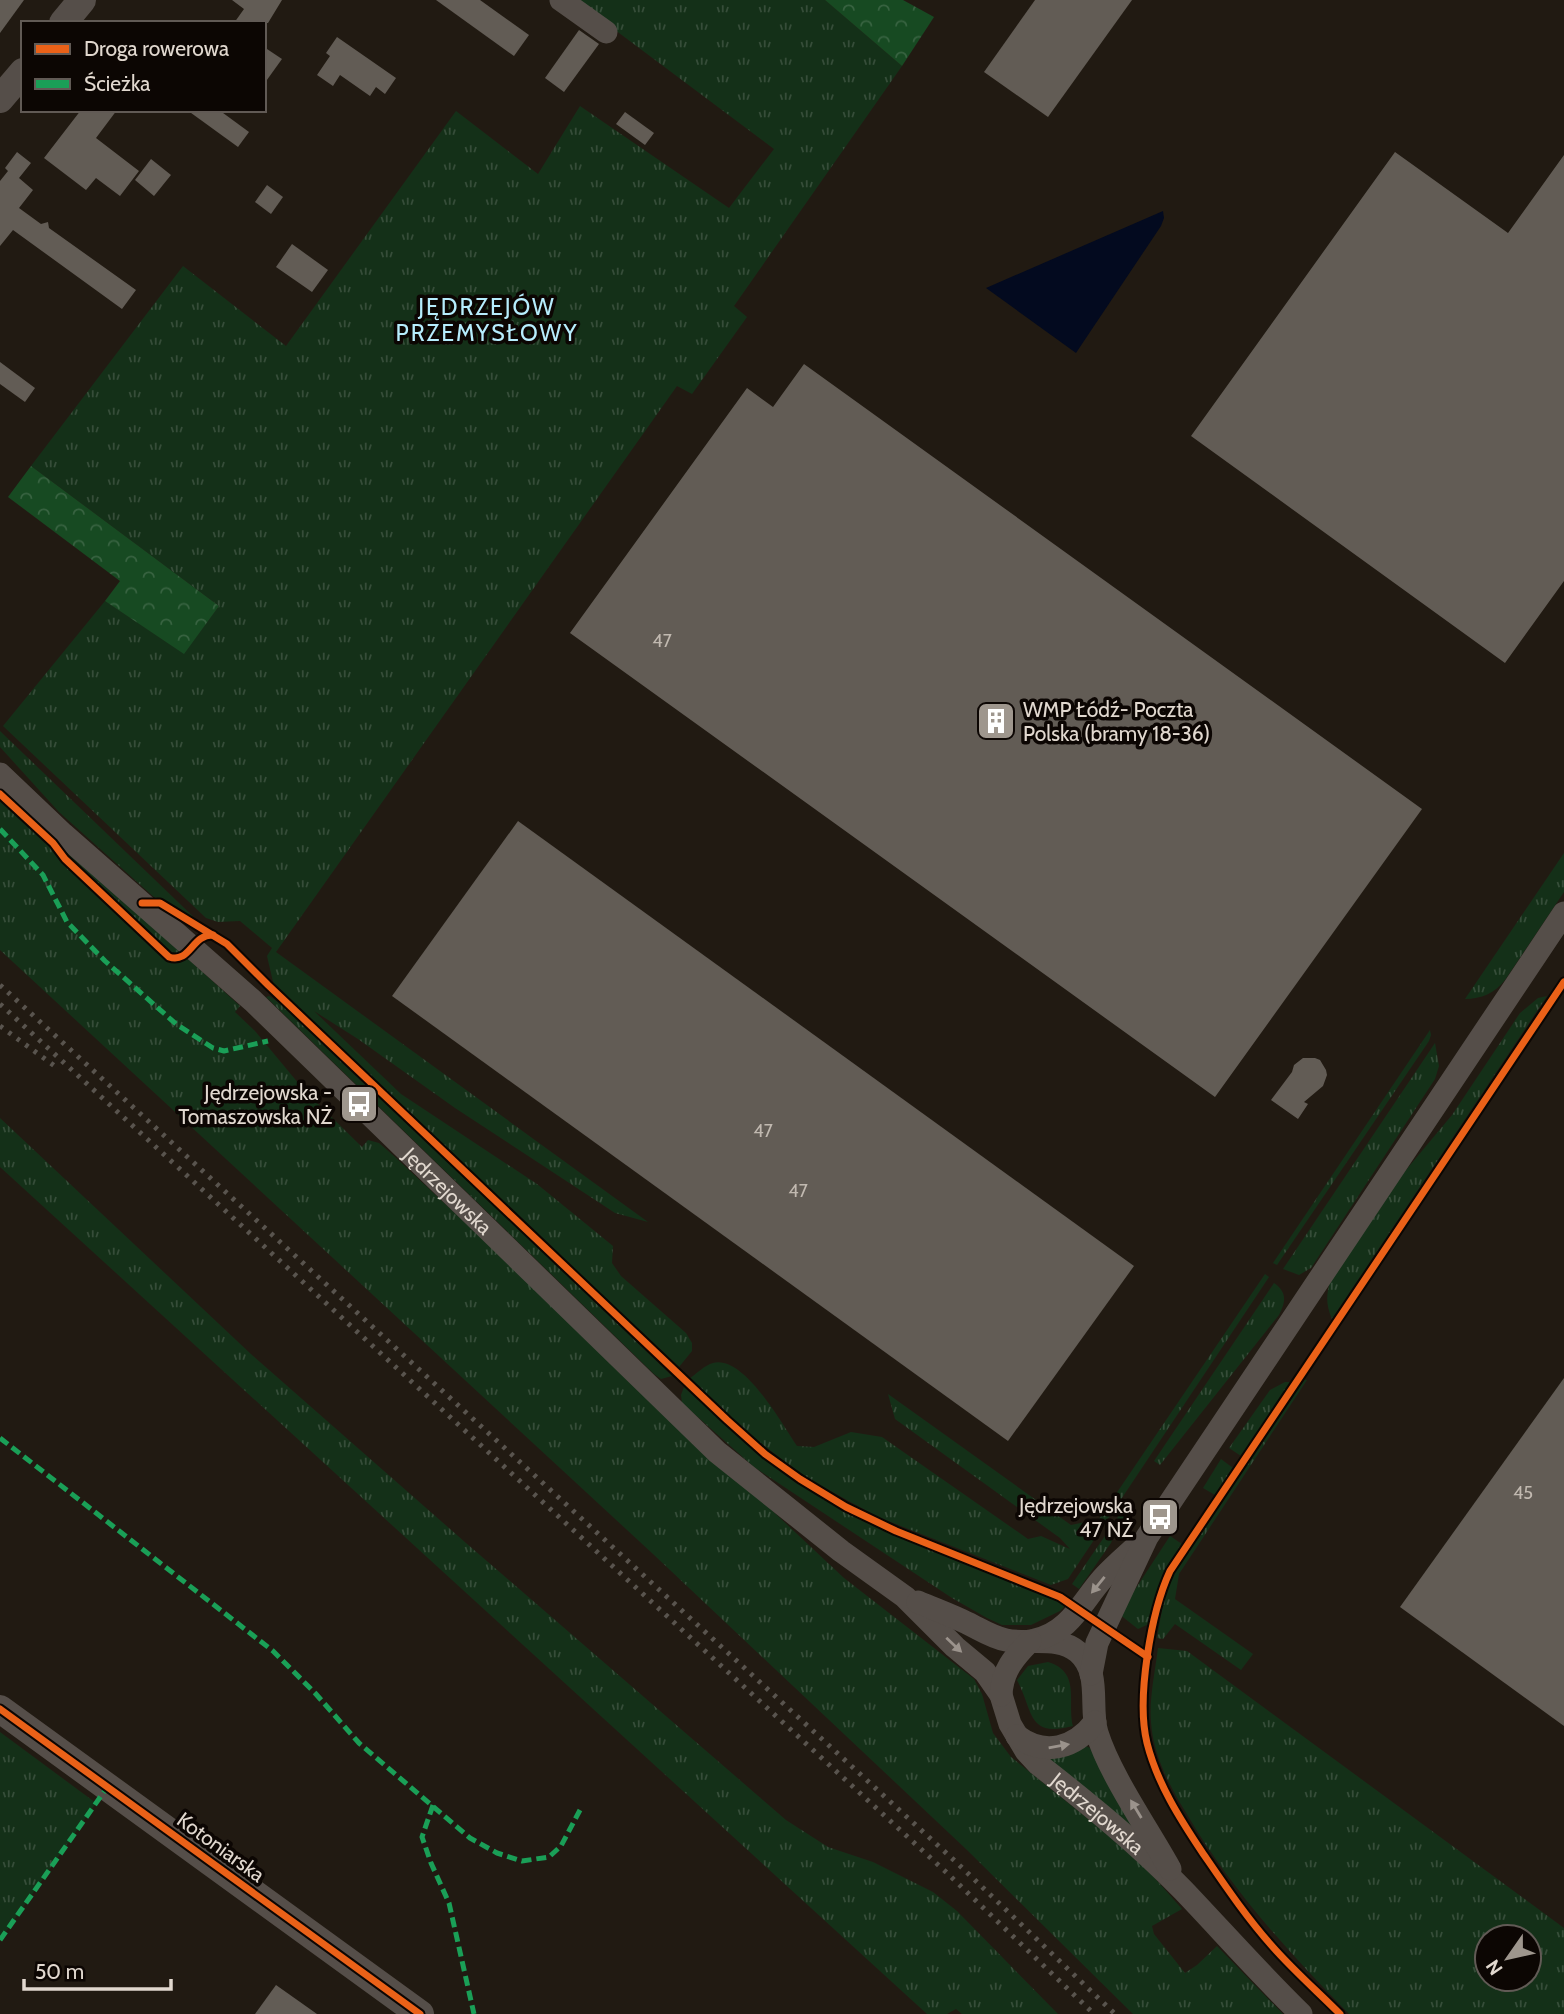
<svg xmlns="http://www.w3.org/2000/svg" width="1564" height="2014" font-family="Cabin,sans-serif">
  <defs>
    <pattern id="grass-tufts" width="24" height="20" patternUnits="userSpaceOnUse" patternTransform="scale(1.75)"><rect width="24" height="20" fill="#143018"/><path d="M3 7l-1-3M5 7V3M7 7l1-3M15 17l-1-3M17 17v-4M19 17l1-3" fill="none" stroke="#364d39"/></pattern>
    <pattern id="forest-crowns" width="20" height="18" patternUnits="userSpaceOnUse" patternTransform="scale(1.75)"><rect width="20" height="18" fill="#174a22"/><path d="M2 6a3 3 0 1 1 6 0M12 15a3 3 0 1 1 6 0" fill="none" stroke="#386341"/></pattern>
  </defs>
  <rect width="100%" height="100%" fill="#211a12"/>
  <!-- grass -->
  <g fill="url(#grass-tufts)" fill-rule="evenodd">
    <polygon points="575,0 825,0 902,66 734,306 747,317 692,394 677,386 276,952 648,1222 615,1213 455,1108 358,1039 314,1011 401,1094 537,1184 613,1246 612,1263 621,1276 686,1333 692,1343 692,1351 679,1367 274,986 267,956 272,948 240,921 218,922 206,918 3,726 105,601 184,653 219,606 31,466 183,266 286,346 456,111 538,174 580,106 729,208 774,149"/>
    <polygon points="0,731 203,926 155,898 59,812 0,747"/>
    <polygon points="0,797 53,846 62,859 167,958 177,962 187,958 240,1006 235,1012 255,1031 304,1090 362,1147 368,1140 379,1143 394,1156 844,1578 974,1679 982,1694 993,1733 1011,1757 1138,1859 1182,1909 1152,1926 1154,1934 1185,1973 1197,1965 1217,1946 1283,2014 1133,2014 967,1850 653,1554 0,950"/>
    <polygon points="59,845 182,953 180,955 173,955 167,951 69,860"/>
    <path d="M1564,853V892L1505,980C1495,993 1481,999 1465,999Z"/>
    <polygon points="269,996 293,1012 672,1376 661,1379 654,1374 266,997"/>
    <path d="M1547,996L1332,1319C1326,1305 1326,1296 1330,1282L1401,1176L1452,1115L1520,1013L1538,998Z"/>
    <polygon points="1430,1030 1431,1035 1429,1041 1277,1265 1273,1263"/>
    <polygon points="1435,1043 1439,1066 1435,1079 1311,1268 1299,1275 1283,1269"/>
    <polygon points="0,1118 252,1355 466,1543 786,1820 828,1847 873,1862 933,1892 957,1911 1058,2014 962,2014 956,2009 947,2014 927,2014 0,1167"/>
    <path d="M1265,1274L1269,1277L1068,1579L1051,1585L878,1517L805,1477L736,1424L689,1379C696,1374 705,1365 713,1363C744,1355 782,1424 797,1446L814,1447L851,1432L882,1437L1028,1539L1041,1536L1070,1549L1060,1538L895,1419L888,1394L1071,1525L1099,1519Z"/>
    <path d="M1274,1283C1287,1292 1286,1302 1279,1315L1160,1465L1154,1461Z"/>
    <polygon points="1303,1379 1307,1380 1179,1574 1175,1599 1253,1654 1241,1670 1175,1624 1163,1639 1157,1638 1165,1593 1172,1575"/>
    <polygon points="1285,1382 1291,1382 1241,1456 1229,1448 1270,1390"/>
    <polygon points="684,1387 762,1457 850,1515 1041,1592 1065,1606 1060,1611 1031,1625 1002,1625 987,1618 952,1598 754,1467 682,1403 681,1395"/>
    <polygon points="1221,1459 1233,1468 1215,1495 1203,1488"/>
    <polygon points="1122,1511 1127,1514 1115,1532 1111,1543 1079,1589 1072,1584"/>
    <polygon points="1170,1536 1182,1544 1163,1573 1151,1623 1138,1629 1119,1614"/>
    <path d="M1158,1648L1187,1651L1564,1928V2014H1349C1288,1952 1229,1887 1185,1811C1169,1785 1153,1754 1151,1722C1149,1699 1155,1672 1158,1648ZM1487,1937H1529V1979H1487Z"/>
    <path d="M1048,1662C1081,1672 1067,1701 1073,1726C1027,1738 1034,1712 1017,1680L1028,1666Z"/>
    <polygon points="0,1732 96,1803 0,1940"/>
    <polygon points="1086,1746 1090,1748 1135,1830 1047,1757 1073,1753"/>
  </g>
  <!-- forest -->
  <g fill="url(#forest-crowns)">
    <polygon points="825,0 903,0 934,17 902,66"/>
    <polygon points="31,466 219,606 184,654 105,601 120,581 8,497"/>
  </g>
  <!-- water -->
  <polygon fill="#030a1f" points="1163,211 1164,218 1161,226 1076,353 986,288"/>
  <!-- building -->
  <g fill="#625c55">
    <polygon points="0,0 24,0 0,33"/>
    <polygon points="232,0 282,0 268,23 234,23 244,9"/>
    <polygon points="436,0 480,0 529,35 514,56"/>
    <polygon points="1035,0 1132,0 1048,117 984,72"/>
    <polygon points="579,30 599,44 564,92 545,78"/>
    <polygon points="337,37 396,78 385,94 376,87 370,96 340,75 333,86 317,75 330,56 326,53"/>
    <polygon points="264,47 282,59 264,84"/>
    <polygon points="81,110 117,110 96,138 139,171 120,196 96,178 86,190 44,158"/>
    <polygon points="187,110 219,110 249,132 238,147"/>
    <polygon points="625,112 654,133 645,145 616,124"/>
    <polygon points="17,152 31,163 19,178 33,190 19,208 41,224 48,222 49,228 136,290 122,309 13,230 0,246 0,181 8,171 5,168"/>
    <polygon points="1395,152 1508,233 1564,155 1564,581 1505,663 1191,436"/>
    <polygon points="151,159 171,175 154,196 135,180"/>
    <polygon points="267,185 283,197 271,214 255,202"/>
    <polygon points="292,244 328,270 312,292 276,267"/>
    <polygon points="0,362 35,388 25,402 0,384"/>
    <polygon points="804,364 1422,809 1215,1097 570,633 747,388 773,407"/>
    <polygon points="518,821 1134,1266 1008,1441 392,996"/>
    <polygon points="1303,1058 1315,1058 1320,1060 1326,1070 1327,1075 1323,1086 1304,1102 1308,1104 1298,1119 1271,1100 1292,1072 1294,1065"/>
    <polygon points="1564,1378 1564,1726 1400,1607"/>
    <polygon points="276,1985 317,2014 255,2014"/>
  </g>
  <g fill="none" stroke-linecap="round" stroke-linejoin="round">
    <!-- minor -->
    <g stroke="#554e49" stroke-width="23">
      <polyline points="561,0 606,32"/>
      <path id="s1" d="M0,774L63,834L253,1001L717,1452L841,1551L905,1597L955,1647L985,1672L1001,1695L1010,1724L1026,1751L1038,1764C1089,1804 1138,1844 1183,1890C1222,1931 1260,1974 1301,2014"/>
      <path d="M918,1602C934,1609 951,1615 967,1623C980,1629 991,1637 1006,1640C1029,1645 1058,1635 1078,1652C1102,1673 1089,1707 1097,1733C1110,1775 1148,1829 1170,1869"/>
      <path d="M1035,1640C1070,1632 1081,1603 1103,1578C1114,1566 1127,1555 1139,1544"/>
      <polyline points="1091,1674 1097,1643 1147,1537 1564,913"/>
      <path d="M1001,1695C1002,1671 1014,1657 1030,1641"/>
      <path d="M1017,1736C1045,1757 1075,1748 1095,1722"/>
    </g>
    <!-- tertiary -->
    <g stroke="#554e49" stroke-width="28">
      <polyline points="63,23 82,0"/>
      <polyline points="0,99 23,72"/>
      <polyline points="0,1709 420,2014"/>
    </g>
    <!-- rail -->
    <g stroke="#59544e" stroke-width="5" stroke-dasharray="3.5 7" stroke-linecap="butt">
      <polyline points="0,985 956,1862 1115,2014"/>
      <polyline points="0,1004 947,1873 1094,2014"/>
      <polyline points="0,1026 56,1067"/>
    </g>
    <!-- quiet -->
    <g stroke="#1a9f57" stroke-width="5" stroke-dasharray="10 5" stroke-linecap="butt">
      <polyline points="0,829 43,875 67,922 105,961 176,1024 213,1048 224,1051 268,1041"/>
      <polyline points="0,1438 273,1651 315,1693 359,1743 470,1838 497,1853 522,1861 549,1857 561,1846 580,1810"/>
      <polyline points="433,1805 422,1837 431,1863 449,1903 474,2014"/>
      <polyline points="0,1940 108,1786"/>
    </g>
    <defs>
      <g id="cycleway">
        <path d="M0,794L53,843L65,859L169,957C190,964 192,934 213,935"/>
        <polyline points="142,903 160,903 227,944 268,985 727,1420 765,1454 800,1479 846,1507 896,1531 1060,1597 1148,1657"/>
        <polyline points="0,1709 420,2014"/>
        <path d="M1340,2014C1317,1991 1293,1970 1272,1946C1246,1917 1224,1884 1202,1852C1180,1819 1157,1783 1147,1743C1136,1699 1151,1612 1170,1571L1564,982"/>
      </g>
    </defs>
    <!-- cycleway casing -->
    <use href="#cycleway" stroke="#0c0603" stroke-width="11"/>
    <!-- cycleway -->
    <use href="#cycleway" stroke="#ea6118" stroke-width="7"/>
  </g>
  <!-- one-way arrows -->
  <defs><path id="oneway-solid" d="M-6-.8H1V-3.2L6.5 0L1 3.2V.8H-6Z" transform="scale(1.75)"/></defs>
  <g fill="#9b938c">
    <use href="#oneway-solid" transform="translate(1098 1585) rotate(129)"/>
    <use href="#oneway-solid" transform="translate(954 1645) rotate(43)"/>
    <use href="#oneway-solid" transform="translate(1059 1746) rotate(-10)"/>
    <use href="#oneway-solid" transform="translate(1136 1809) rotate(-121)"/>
  </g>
  <!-- icons -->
  <defs>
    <symbol id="building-square" viewBox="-11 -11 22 22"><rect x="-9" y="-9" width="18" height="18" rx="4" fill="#9e968d" stroke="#0c0603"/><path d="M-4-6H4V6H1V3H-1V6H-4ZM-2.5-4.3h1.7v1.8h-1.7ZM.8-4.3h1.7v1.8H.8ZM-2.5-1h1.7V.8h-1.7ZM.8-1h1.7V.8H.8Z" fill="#fff"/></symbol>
    <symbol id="bus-square" viewBox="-11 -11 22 22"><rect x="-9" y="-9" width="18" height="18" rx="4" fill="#9e968d" stroke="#0c0603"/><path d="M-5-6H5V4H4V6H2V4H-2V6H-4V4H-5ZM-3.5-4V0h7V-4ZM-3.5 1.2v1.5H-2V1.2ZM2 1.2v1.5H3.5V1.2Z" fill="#fff"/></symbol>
  </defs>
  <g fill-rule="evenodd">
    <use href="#building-square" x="974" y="699" width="44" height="44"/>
    <use href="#bus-square" x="337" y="1082" width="44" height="44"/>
    <use href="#bus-square" x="1138" y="1495" width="44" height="44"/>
  </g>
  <g text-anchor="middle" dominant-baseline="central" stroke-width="7" stroke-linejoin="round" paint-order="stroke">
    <!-- number labels -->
    <g font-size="18" fill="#c1b9b0">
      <text x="662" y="641">47</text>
      <text x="763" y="1131">47</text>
      <text x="798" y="1191">47</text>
      <text x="1523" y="1493">45</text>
    </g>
    <!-- poi labels -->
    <g font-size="21" fill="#e1d8cf" stroke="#0c0603" text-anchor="end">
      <text x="1023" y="709" text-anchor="start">WMP Łódź- Poczta<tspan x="1023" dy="24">Polska (bramy 18-36)</tspan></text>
      <text x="332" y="1092">Jędrzejowska -<tspan x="332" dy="24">Tomaszowska NŻ</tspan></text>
      <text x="1133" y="1505">Jędrzejowska<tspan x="1133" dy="24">47 NŻ</tspan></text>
    </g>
    <!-- street labels -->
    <g font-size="21" fill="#e1d8cf" stroke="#0c0603">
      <text stroke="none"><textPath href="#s1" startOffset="612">Jędrzejowska</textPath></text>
      <text stroke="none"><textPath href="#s1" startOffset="1519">Jędrzejowska</textPath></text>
      <text transform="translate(221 1847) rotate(36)">Kotoniarska</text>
    </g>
    <!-- neighbourhood labels -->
    <g font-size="23" letter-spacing="2" fill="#b6edfd" stroke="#0c0603">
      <text x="487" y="307">JĘDRZEJÓW<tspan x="487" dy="26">PRZEMYSŁOWY</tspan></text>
    </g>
  </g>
  <!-- legend -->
  <rect x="21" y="21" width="245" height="91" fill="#0c0603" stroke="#615a55" stroke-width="2"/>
  <rect x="35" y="44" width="35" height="10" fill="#ea6118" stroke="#615a55" stroke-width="2"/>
  <text x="84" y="56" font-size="21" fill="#e1d8cf">Droga rowerowa</text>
  <rect x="35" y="79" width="35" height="10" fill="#1a9f57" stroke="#615a55" stroke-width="2"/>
  <text x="84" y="91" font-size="21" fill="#e1d8cf">Ścieżka</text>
  <!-- north arrow -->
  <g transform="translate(1508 1958) rotate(236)"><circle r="33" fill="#0c0603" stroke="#615a55" stroke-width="2"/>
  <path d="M0-5L12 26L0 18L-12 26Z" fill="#9e968d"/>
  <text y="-10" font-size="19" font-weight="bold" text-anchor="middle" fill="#e1d8cf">N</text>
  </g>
  <!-- scale -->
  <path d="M24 1979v10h147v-10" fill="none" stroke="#e1d8cf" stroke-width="3.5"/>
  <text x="35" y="1979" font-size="21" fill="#e1d8cf" stroke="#0c0603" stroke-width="5" paint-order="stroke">50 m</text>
</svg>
